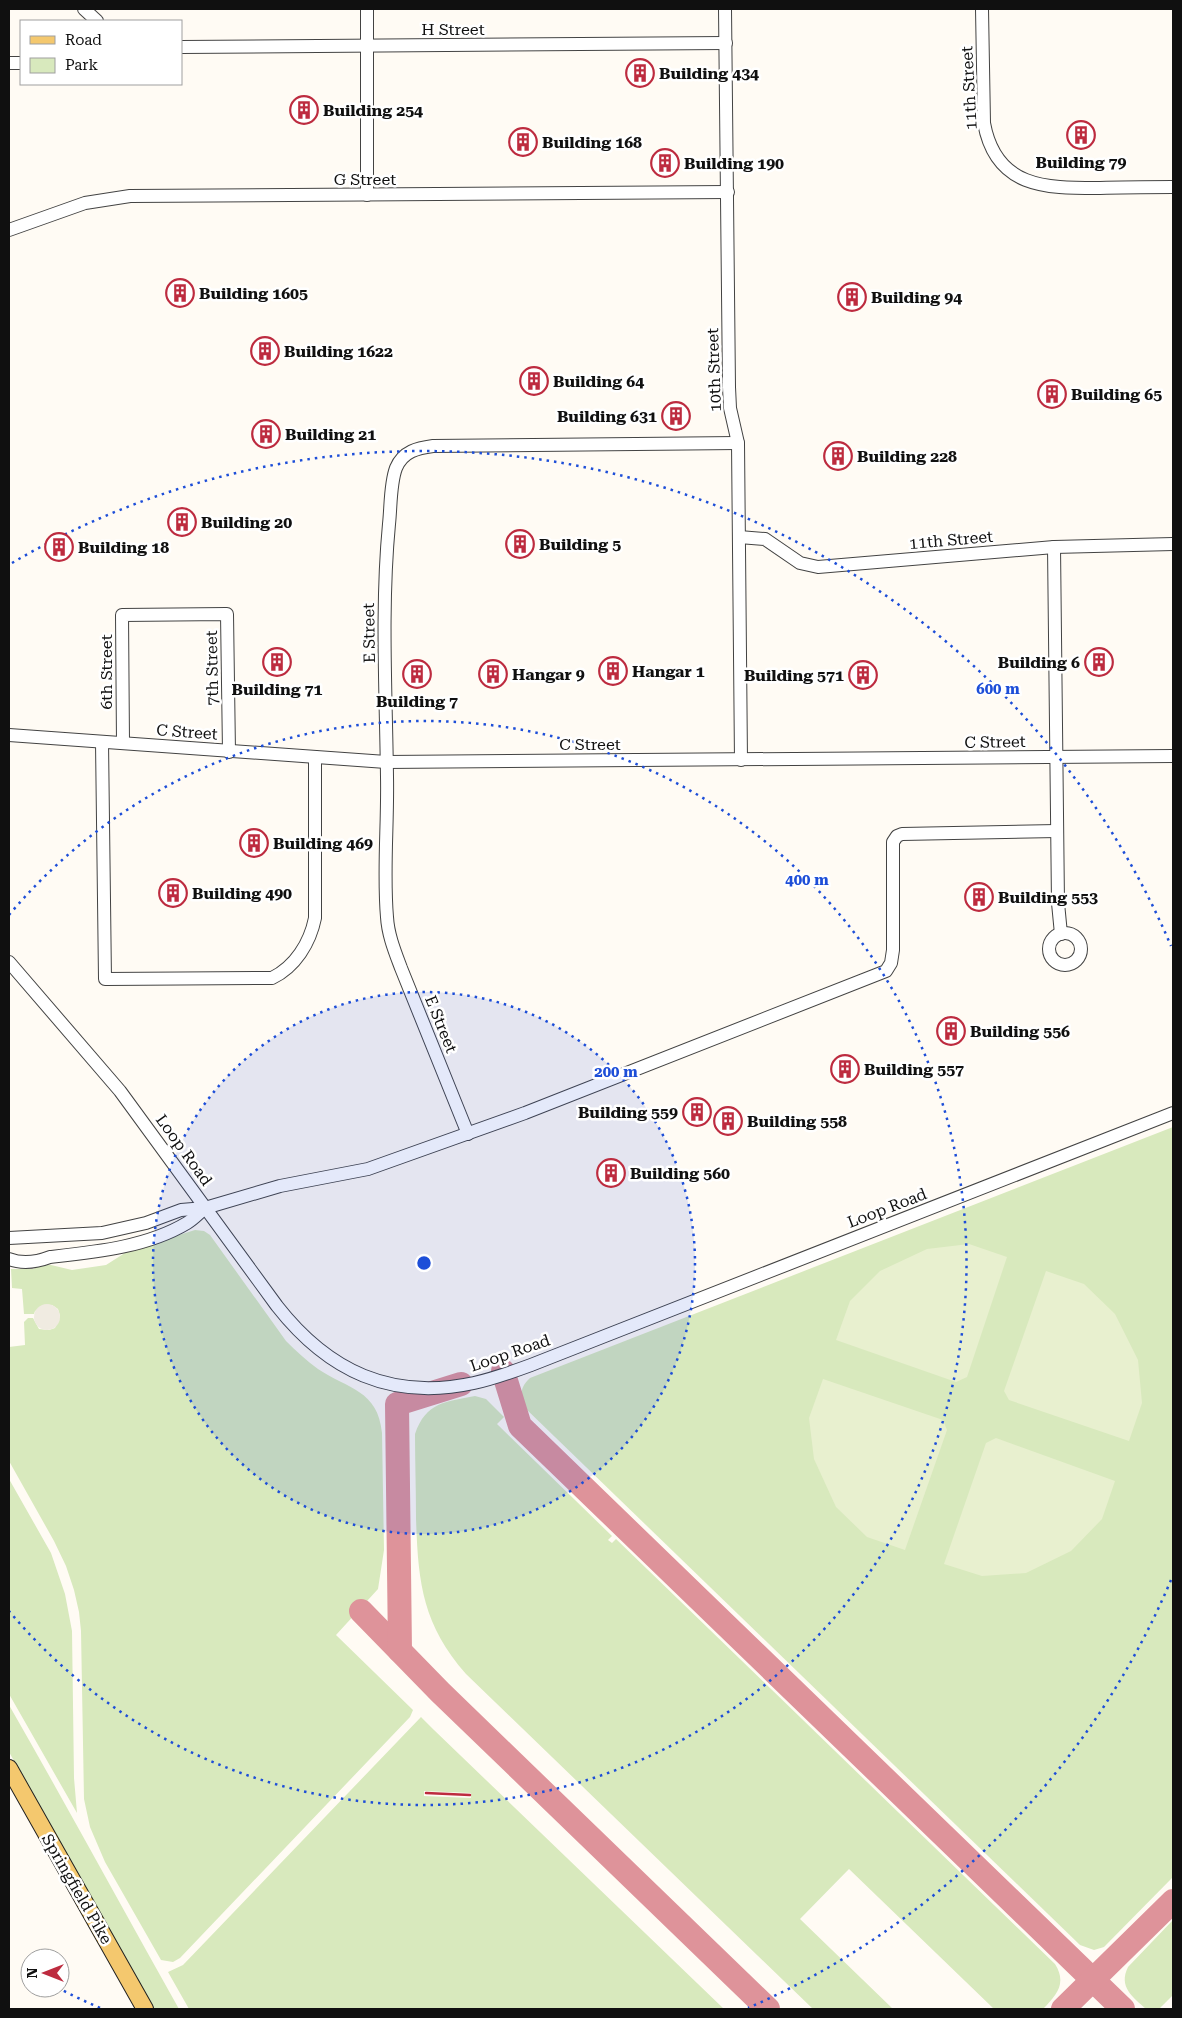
<svg xmlns="http://www.w3.org/2000/svg" width="1182" height="2018" font-family="'Roboto Serif',serif">
  <rect width="100%" height="100%" fill="#fffbf4"/>
  <!-- green -->
  <g fill="#d8e9bd" fill-rule="evenodd">
    <path d="M1173,1127V1877L1104,1947L1094,1950L1080,1945L524,1407C519,1395 521,1386 530,1378Z"/>
    <path d="M195,1230L204,1231L210,1235L286,1341C296,1351 307,1361 318,1369C348,1389 378,1390 382,1433L384,1550L378,1589L336,1635L413,1710L410,1717L180,1958L173,1962L161,1960L105,1862L90,1827L84,1799L81,1631L79,1612L74,1590L66,1566L54,1541L9,1461V1347L25,1345L24,1322L28,1318H33L39,1329L49,1330L55,1328L60,1316L58,1309L52,1305L35,1311L34,1314H24L22,1289L12,1288L11,1269H34L38,1264L51,1265L72,1270L106,1265L128,1251Z"/>
    <path d="M475,1396L486,1399L504,1417L497,1424L612,1536L608,1540L612,1543L616,1539L1055,1964C1067,1983 1057,1995 1043,2009H994L849,1869L800,1919L893,2009H813L466,1674C422,1624 418,1581 416,1518C416,1490 415,1462 415,1434C426,1402 445,1402 475,1396Z"/>
    <polygon points="9,1479 51,1553 65,1594 72,1631 74,1778 77,1813 9,1694"/>
    <path d="M9,1705C67,1806 122,1908 179,2009H154L9,1752Z"/>
    <path d="M421,1717L434,1730L724,2009H189L168,1972L183,1965ZM424,1791L471,1793V1798L424,1796Z"/>
    <path d="M1173,1920V1995L1159,2009H1146C1133,1997 1118,1987 1128,1967Z"/>
  </g>
  <!-- pitch -->
  <g fill="#e8f0cf">
    <polygon points="969,1244 1007,1257 967,1377 956,1382 836,1340 850,1301 880,1271 927,1249"/>
    <polygon points="1046,1271 1084,1284 1115,1314 1138,1360 1142,1403 1129,1441 1009,1400 1004,1391"/>
    <polygon points="823,1379 943,1420 947,1430 905,1550 867,1537 836,1507 814,1459 809,1418"/>
    <polygon points="996,1438 1115,1481 1102,1519 1071,1551 1026,1573 982,1576 944,1564 986,1443"/>
  </g>
  <!-- plaza -->
  <circle fill="#f0ebe1" cx="47" cy="1317" r="13"/>
  <g fill="none" stroke-linecap="round" stroke-linejoin="round">
    <!-- taxiway -->
    <g stroke="#de939a" stroke-width="24">
      <polyline points="503,1371 520,1426 1123,2009"/>
      <polyline points="361,1611 440,1692 768,2009"/>
      <polyline points="400,1651 397,1404 461,1384"/>
      <polyline points="1063,2009 1173,1901"/>
    </g>
    <defs>
      <g id="minor">
        <polyline points="84,9 97,21"/>
        <polyline points="367,9 367,195"/>
        <polyline points="725,9 729,387 730,408 738,443 741,760"/>
        <path d="M982,9L984,123C996,189 1047,188 1100,188C1125,187 1149,187 1173,187"/>
        <polyline points="181,47 726,43"/>
        <polyline points="9,63 21,63"/>
        <polyline points="9,230 85,203 130,196 728,192"/>
        <polyline points="739,537 765,539 800,563 818,567 1054,547 1173,544"/>
        <polyline points="1054,547 1058,903 1061,934"/>
        <polyline points="9,735 386,762 1173,756"/>
        <path d="M102,742L105,979L272,978C295,967 310,943 315,918V757"/>
        <polyline points="123,743 122,615 227,614 229,752"/>
        <circle cx="1065" cy="949" r="16"/>
        <path d="M9,962L120,1091L277,1306C328,1371 391,1401 474,1383C493,1379 512,1372 531,1365L1173,1113"/>
        <path d="M468,1134L401,968C395,952 388,935 387,917C383,871 388,824 387,777C386,693 381,608 389,524C391,506 390,484 396,468C403,451 418,448 433,446L738,443"/>
        <polyline points="9,1238 102,1233 146,1223 181,1210 205,1208 280,1186 368,1169 525,1113 886,971 891,963 893,950 893,842 897,836 902,834 1057,831"/>
        <path d="M9,1259C22,1264 37,1262 50,1257C96,1252 147,1247 187,1223C194,1219 199,1213 205,1208"/>
      </g>
      <polyline id="major" points="9,1768 145,2009"/>
    </defs>
    <!-- minor casing -->
    <use href="#minor" stroke="#434343" stroke-width="14"/>
    <!-- major casing -->
    <use href="#major" stroke="#212121" stroke-width="18"/>
    <!-- minor -->
    <use href="#minor" stroke="#fff" stroke-width="12"/>
    <!-- major -->
    <use href="#major" stroke="#f4c86e" stroke-width="16"/>
    <!-- rail -->
    <polyline stroke="#bd2b3f" stroke-width="2.5" points="426,1793 470,1795"/>
  </g>
  <!-- distance rings -->
  <circle cx="424" cy="1263" r="271" fill="#1d4ed8" fill-opacity=".12"/>
  <g fill="none" stroke="#1d4ed8" stroke-width="2.5" stroke-dasharray="2.5 5">
    <circle cx="424" cy="1263" r="271"/>
    <path d="M9 915A542 542 0 1 1 9 1611"/>
    <path d="M1171 1580A812 812 0 0 1 748 2008M100 2008A812 812 0 0 1 62 1990M12 563A812 812 0 0 1 1171 946"/>
  </g>
  <!-- icons -->
  <defs>
    <symbol id="building-ring" viewBox="-11 -11 22 22"><circle r="9.5" fill="#fff" stroke="#bd2b3f" stroke-width="1.5"/><path d="M-4-6H4V6H1V3H-1V6H-4ZM-2.5-4.3h1.7v1.8h-1.7ZM.8-4.3h1.7v1.8H.8ZM-2.5-1h1.7V.8h-1.7ZM.8-1h1.7V.8H.8Z" fill="#bd2b3f"/></symbol>
  </defs>
  <g fill-rule="evenodd">
    <use href="#building-ring" x="624" y="57" width="32" height="32"/>
    <use href="#building-ring" x="288" y="94" width="32" height="32"/>
    <use href="#building-ring" x="1065" y="119" width="32" height="32"/>
    <use href="#building-ring" x="507" y="126" width="32" height="32"/>
    <use href="#building-ring" x="649" y="147" width="32" height="32"/>
    <use href="#building-ring" x="164" y="277" width="32" height="32"/>
    <use href="#building-ring" x="836" y="281" width="32" height="32"/>
    <use href="#building-ring" x="249" y="335" width="32" height="32"/>
    <use href="#building-ring" x="518" y="365" width="32" height="32"/>
    <use href="#building-ring" x="1036" y="378" width="32" height="32"/>
    <use href="#building-ring" x="660" y="400" width="32" height="32"/>
    <use href="#building-ring" x="250" y="418" width="32" height="32"/>
    <use href="#building-ring" x="822" y="440" width="32" height="32"/>
    <use href="#building-ring" x="166" y="506" width="32" height="32"/>
    <use href="#building-ring" x="504" y="528" width="32" height="32"/>
    <use href="#building-ring" x="43" y="531" width="32" height="32"/>
    <use href="#building-ring" x="261" y="646" width="32" height="32"/>
    <use href="#building-ring" x="1083" y="646" width="32" height="32"/>
    <use href="#building-ring" x="597" y="655" width="32" height="32"/>
    <use href="#building-ring" x="401" y="658" width="32" height="32"/>
    <use href="#building-ring" x="477" y="658" width="32" height="32"/>
    <use href="#building-ring" x="847" y="659" width="32" height="32"/>
    <use href="#building-ring" x="238" y="827" width="32" height="32"/>
    <use href="#building-ring" x="157" y="877" width="32" height="32"/>
    <use href="#building-ring" x="963" y="881" width="32" height="32"/>
    <use href="#building-ring" x="935" y="1015" width="32" height="32"/>
    <use href="#building-ring" x="829" y="1053" width="32" height="32"/>
    <use href="#building-ring" x="681" y="1096" width="32" height="32"/>
    <use href="#building-ring" x="712" y="1105" width="32" height="32"/>
    <use href="#building-ring" x="595" y="1157" width="32" height="32"/>
  </g>
  <g text-anchor="middle" dominant-baseline="central" stroke-width="5" stroke-linejoin="round" paint-order="stroke">
    <!-- street labels -->
    <g font-size="16" fill="#101010" stroke="#fff">
      <text x="453" y="29">H Street</text>
      <text transform="translate(969 88) rotate(-93)">11th Street</text>
      <text x="365" y="179">G Street</text>
      <text transform="translate(714 370) rotate(-92)">10th Street</text>
      <text transform="translate(951 540) rotate(-5)">11th Street</text>
      <text transform="translate(369 633) rotate(-91)">E Street</text>
      <text transform="translate(212 668) rotate(-91)">7th Street</text>
      <text transform="translate(106 672) rotate(-90)">6th Street</text>
      <text transform="translate(187 732) rotate(4)">C Street</text>
      <text transform="translate(995 742) rotate(-1)">C Street</text>
      <text x="590" y="744">C Street</text>
      <text transform="translate(441 1024) rotate(68)">E Street</text>
      <text transform="translate(184 1150) rotate(54)">Loop Road</text>
      <text transform="translate(887 1208) rotate(-21)">Loop Road</text>
      <text transform="translate(510 1353) rotate(-19)">Loop Road</text>
      <text transform="translate(77 1889) rotate(60)">Springfield Pike</text>
    </g>
    <!-- poi labels -->
    <g font-size="16" font-weight="bold" fill="#101010" stroke="#fff" text-anchor="start">
      <text x="659" y="73">Building 434</text>
      <text x="323" y="110">Building 254</text>
      <text x="542" y="142">Building 168</text>
      <text x="1081" y="162" text-anchor="middle">Building 79</text>
      <text x="684" y="163">Building 190</text>
      <text x="199" y="293">Building 1605</text>
      <text x="871" y="297">Building 94</text>
      <text x="284" y="351">Building 1622</text>
      <text x="553" y="381">Building 64</text>
      <text x="1071" y="394">Building 65</text>
      <text x="657" y="416" text-anchor="end">Building 631</text>
      <text x="285" y="434">Building 21</text>
      <text x="857" y="456">Building 228</text>
      <text x="201" y="522">Building 20</text>
      <text x="539" y="544">Building 5</text>
      <text x="78" y="547">Building 18</text>
      <text x="1080" y="662" text-anchor="end">Building 6</text>
      <text x="632" y="671">Hangar 1</text>
      <text x="512" y="674">Hangar 9</text>
      <text x="844" y="675" text-anchor="end">Building 571</text>
      <text x="277" y="689" text-anchor="middle">Building 71</text>
      <text x="417" y="701" text-anchor="middle">Building 7</text>
      <text x="273" y="843">Building 469</text>
      <text x="192" y="893">Building 490</text>
      <text x="998" y="897">Building 553</text>
      <text x="970" y="1031">Building 556</text>
      <text x="864" y="1069">Building 557</text>
      <text x="678" y="1112" text-anchor="end">Building 559</text>
      <text x="747" y="1121">Building 558</text>
      <text x="630" y="1173">Building 560</text>
    </g>
  </g>
  <circle cx="424" cy="1263" r="8" fill="#1d4ed8" stroke="#fff" stroke-width="2.5"/>
  <g font-size="15" text-anchor="middle" font-weight="bold" fill="#1d4ed8" stroke="#fff" stroke-width="5" stroke-linejoin="round" paint-order="stroke">
    <text x="998" y="694">600 m</text>
    <text x="807" y="885">400 m</text>
    <text x="616" y="1077">200 m</text>
  </g>
  <!-- border -->
  <rect width="1182" height="2018" fill="none" stroke="#101010" stroke-width="20"/>
  <!-- legend -->
  <rect x="20" y="20" width="162" height="65" fill="#ffffff" stroke="#9f9f9f"/>
  <rect x="30" y="36" width="25" height="8" fill="#f4c86e" stroke="#9f9f9f"/>
  <text x="65" y="45" font-size="15" fill="#101010">Road</text>
  <rect x="30" y="58" width="25" height="15" fill="#d8e9bd" stroke="#9f9f9f"/>
  <text x="65" y="70" font-size="15" fill="#101010">Park</text>
  <!-- north arrow -->
  <g transform="translate(45 1973) rotate(270)"><circle r="24" fill="#ffffff" stroke="#9f9f9f"/>
  <path d="M0-4L9 19L0 12L-9 19Z" fill="#bd2b3f"/>
  <text y="-8" font-size="14" font-weight="bold" text-anchor="middle" fill="#101010">N</text>
  </g>
</svg>
